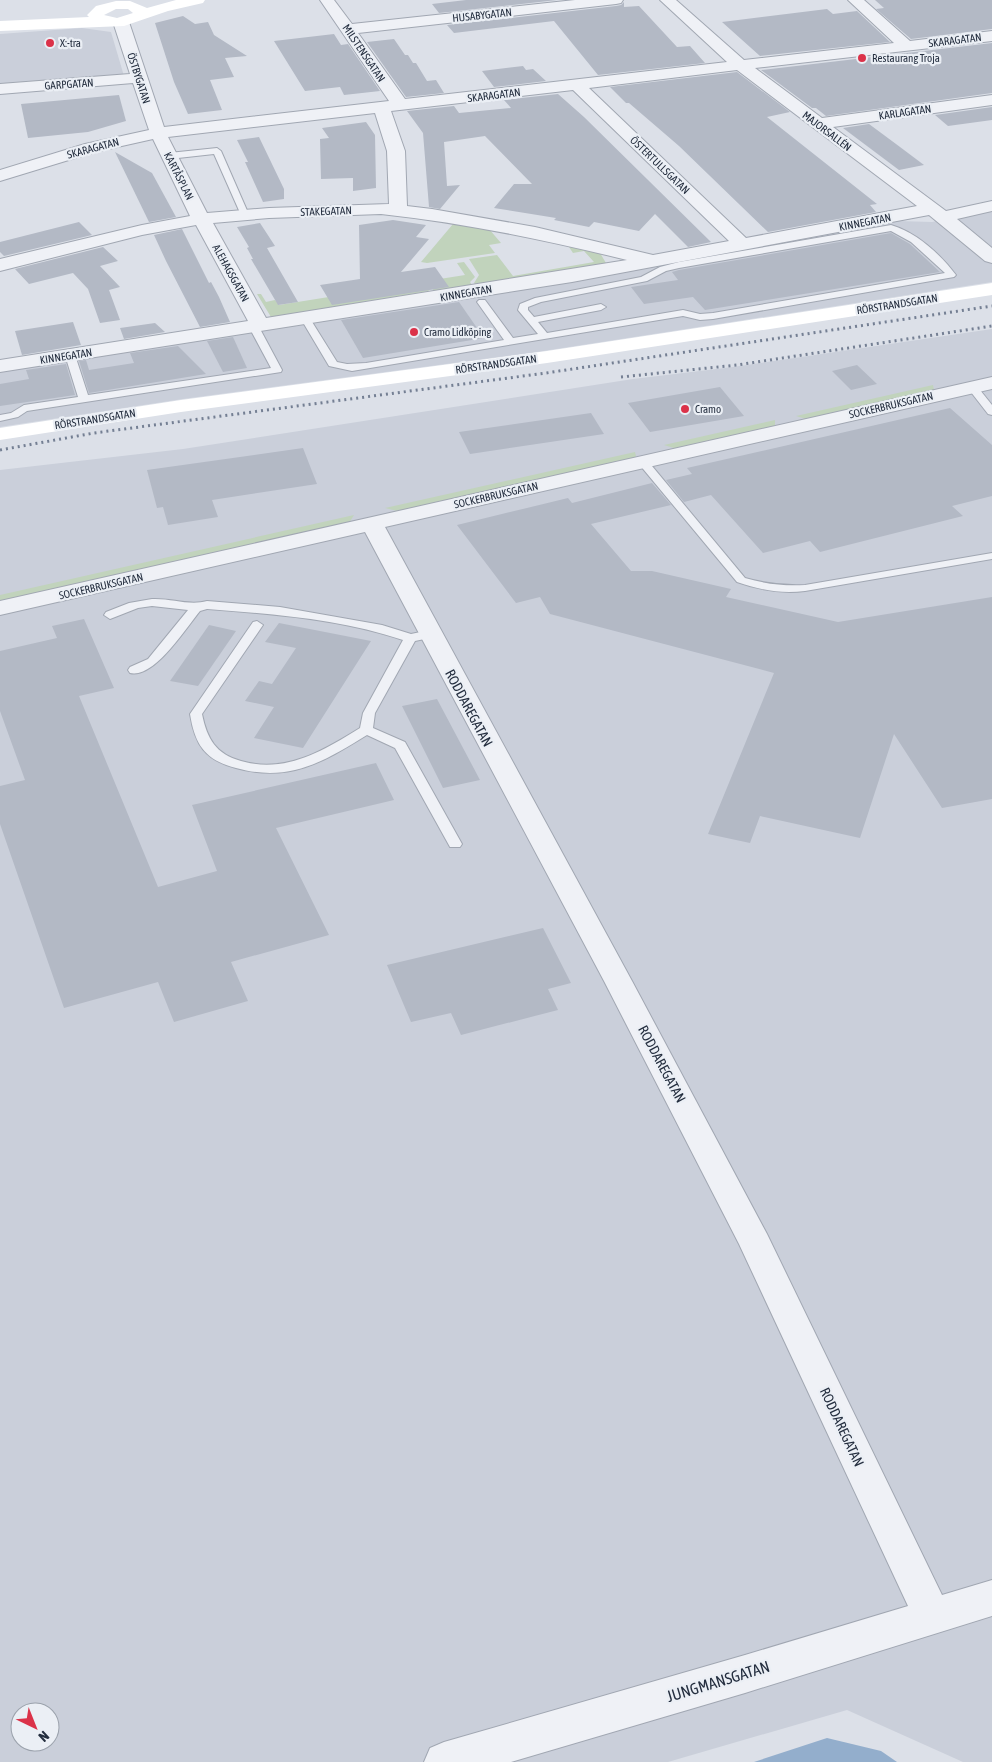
<svg xmlns="http://www.w3.org/2000/svg" width="992" height="1762" font-family="'Asap Condensed',sans-serif">
  <rect width="100%" height="100%" fill="#dce0e8"/>
  <!-- built -->
  <g fill="#cacfda" fill-rule="evenodd">
    <polygon points="82,28 111,32 124,76 0,86 0,34"/>
    <polygon points="992,210 992,282 537,352 183,399 0,427 0,371 439,303 898,221 932,222"/>
    <path d="M992,329V1762H963L847,1710L668,1762H0V470L183,449L633,379L733,367ZM20,1712H50V1742H20Z"/>
  </g>
  <!-- green -->
  <g fill="#c1d3bc">
    <polygon points="453,224 489,229 501,243 489,245 495,253 427,263 421,262"/>
    <polygon points="571,246 600,253 606,263 475,284 474,283 479,275 469,259 497,255 513,276 594,262 584,251 573,253 569,247"/>
    <polygon points="464,262 475,277 470,282 472,285 434,291 427,281 465,275 457,263"/>
    <polygon points="422,282 429,291 271,317 257,294 261,294 266,302 275,300 279,305"/>
    <polygon points="933,385 934,390 806,419 796,416"/>
    <polygon points="775,420 775,425 772,428 677,449 664,445"/>
    <polygon points="635,452 636,456 634,459 401,512 385,508"/>
    <polygon points="354,515 349,523 0,603 0,595"/>
  </g>
  <!-- water -->
  <polygon fill="#93aecc" points="827,1738 881,1751 897,1762 754,1762"/>
  <!-- building -->
  <g fill="#b3b9c5">
    <polygon points="466,0 557,0 439,13 432,4"/>
    <polygon points="875,0 992,0 992,29 911,39 876,9 884,8"/>
    <polygon points="624,2 624,7 639,6 677,47 690,46 705,63 598,75 554,21 454,33 447,25 616,6 621,5"/>
    <polygon points="827,9 833,14 857,11 890,42 760,56 722,22"/>
    <polygon points="183,16 195,24 208,22 214,35 247,56 225,58 234,77 210,80 222,110 188,114 174,82 155,23"/>
    <polygon points="334,34 341,45 348,44 380,91 344,95 340,87 305,91 274,41"/>
    <polygon points="394,39 405,55 408,55 413,63 416,63 427,81 436,80 444,93 406,97 367,42"/>
    <polygon points="992,43 992,93 826,116 816,108 812,108 761,70"/>
    <polygon points="523,66 526,70 533,69 546,81 494,87 482,71"/>
    <polygon points="737,72 790,112 767,117 877,204 870,205 876,212 768,232 679,146 629,103 626,103 610,87"/>
    <polygon points="558,94 584,117 711,242 688,247 655,214 639,231 594,222 589,227 554,220 556,218 494,208 514,184 532,184 485,136 444,142 447,186 460,185 440,209 429,207 423,133 407,111 454,106 459,113 511,108 504,100"/>
    <polygon points="119,95 126,121 88,132 28,138 21,104"/>
    <polygon points="992,107 992,120 948,126 935,115"/>
    <polygon points="366,122 375,135 376,188 353,191 353,178 321,179 320,139 329,138 322,128"/>
    <polygon points="869,124 896,144 924,165 899,170 843,128"/>
    <polygon points="259,137 284,189 284,199 263,202 245,162 248,162 237,140"/>
    <polygon points="115,152 152,173 176,217 149,222"/>
    <polygon points="393,220 426,225 416,237 429,239 401,272 435,267 449,287 332,305 320,285 360,279 359,225"/>
    <polygon points="79,222 92,235 4,256 0,252 0,242"/>
    <polygon points="260,223 275,246 267,248 298,302 278,305 251,259 253,259 247,248 249,247 237,227"/>
    <polygon points="182,229 209,283 211,282 219,297 230,322 200,327 166,261 154,235"/>
    <polygon points="891,233 910,244 940,272 705,310 693,297 644,304 631,287 678,280 672,272 679,270"/>
    <polygon points="103,247 118,261 100,266 120,287 109,290 120,320 100,323 88,289 73,273 29,284 15,269"/>
    <polygon points="459,302 484,338 363,358 341,320"/>
    <polygon points="73,322 81,345 22,355 15,331"/>
    <polygon points="155,323 165,332 124,339 120,328"/>
    <polygon points="233,337 247,368 223,372 207,341"/>
    <polygon points="178,346 206,374 89,393 79,361 86,360 89,370 134,363 130,353"/>
    <polygon points="66,364 75,395 0,406 0,384 29,379 26,370"/>
    <polygon points="857,365 877,384 851,390 832,371"/>
    <polygon points="720,387 744,416 650,432 628,403"/>
    <polygon points="950,408 992,445 992,496 952,506 963,516 820,552 810,541 763,553 711,495 684,502 666,480 692,474 687,468"/>
    <polygon points="591,413 604,434 470,454 459,432"/>
    <polygon points="303,448 317,484 212,500 218,517 168,525 163,507 157,508 147,470"/>
    <polygon points="652,483 671,505 591,524 631,571 652,571 731,589 726,597 838,622 992,597 992,799 942,808 894,734 860,838 760,816 750,843 708,834 774,673 550,614 540,597 516,603 457,525 568,498 572,503"/>
    <polygon points="84,619 114,688 79,696 158,887 217,871 192,805 376,763 394,800 276,828 329,935 231,962 248,1001 174,1022 158,982 64,1008 0,824 0,786 25,780 0,711 0,651 57,638 52,626"/>
    <polygon points="279,623 371,641 303,748 254,738 274,707 245,701 259,681 272,684 296,648 265,642"/>
    <polygon points="209,625 236,631 198,686 170,681"/>
    <polygon points="437,699 480,780 443,788 402,706"/>
    <polygon points="543,928 571,983 548,989 558,1010 461,1035 451,1013 411,1022 387,965"/>
  </g>
  <g fill="none" stroke-linecap="round" stroke-linejoin="round">
    <defs>
      <g id="service">
        <polygon points="217,148 221,151 249,215 248,217 245,218 241,215 214,154 169,159 165,156 169,153"/>
        <path d="M891,225C916,232 940,254 956,275L954,277L713,319L700,320L683,316L352,371L329,366L301,319L306,316L309,317L337,362L347,364L366,363L504,340L477,302L479,300H485L513,338L538,334L518,310L520,304L535,298L641,277L660,267L679,262ZM891,231L911,242L945,273L713,313L700,314L683,310L547,333L538,322L601,310L606,307L601,304L534,317L528,310V307L541,302L647,281L666,271L679,268Z"/>
        <polygon points="254,324 259,327 282,370 281,372 27,411 18,417 0,421 0,415 11,413 24,405 78,397 65,355 70,352 75,355 88,395 271,368 249,327"/>
        <polygon points="972,384 976,385 992,405 992,415 988,414 967,387"/>
        <path d="M643,459L647,460L745,578C766,584 783,586 805,585L992,553V559L805,591C781,594 760,590 737,582L639,464L638,462L639,460Z"/>
        <path d="M152,599C171,598 189,606 207,601L280,607L382,625L411,634L430,630L434,631L436,634L434,637L415,641L375,713L373,728L405,742L462,844L460,847H450L395,748L367,735C323,762 289,783 236,768C205,760 195,745 190,714L253,622L257,621L263,625L202,714C207,739 216,754 241,761C285,774 323,751 360,728L363,713L403,640C340,619 273,614 207,609L200,611C186,628 154,679 130,673L128,670L130,667L148,659L188,610L152,606L138,608L110,619L104,615L106,612L129,603Z"/>
      </g>
      <g id="minor">
        <path d="M320,0H334L352,24L575,0H623L621,3L616,4L358,33L405,99L727,62L660,0H676L744,60L894,43L848,0H864L910,41L992,31V41L755,68L822,118L992,95V105L833,127L946,211L992,201V211L957,219L992,248V263L985,261L929,215L572,282L0,372V360L248,321L196,225L142,235L0,271V259L142,225L190,216L153,139L95,152L0,181V170L85,144L149,130L133,83L0,94V84L130,74L113,22L116,19H126L129,22L164,127L389,101ZM737,70L917,206L746,238L589,88ZM573,90L729,241L653,255L535,227L432,209L407,206L405,151L391,111ZM375,113L387,151L389,204L269,208L207,213L168,137ZM381,214C465,223 546,240 627,260L266,318L213,223L269,218Z"/>
        <polygon points="992,377 992,389 385,527 632,981 767,1234 942,1595 992,1580 992,1616 745,1693 511,1762 424,1762 430,1748 444,1742 745,1655 908,1606 739,1244 604,981 365,532 0,615 0,601"/>
      </g>
    </defs>
    <!-- service casing -->
    <use href="#service" stroke="#a1a7b2" stroke-width="2"/>
    <!-- minor casing -->
    <use href="#minor" stroke="#a1a7b2" stroke-width="2"/>
    <!-- service -->
    <use href="#service" fill="#eff1f6" fill-rule="evenodd"/>
    <!-- minor -->
    <use href="#minor" fill="#eff1f6" fill-rule="evenodd"/>
    <!-- secondary -->
    <g fill="#fff" fill-rule="evenodd">
      <path d="M176,0H205L203,3L168,11L124,26L0,31V21L89,17L87,15L96,6L116,1H130L147,8ZM116,9H128L133,13L117,18L104,15Z"/>
      <polygon points="992,283 992,295 547,363 181,412 0,440 0,428 181,400 547,351"/>
    </g>
    <!-- rail -->
    <g stroke="#747f93" stroke-width="3" stroke-dasharray="2 4" stroke-linecap="butt">
      <polyline points="621,377 737,365 992,326"/>
      <polyline points="0,450 94,433 546,373 992,306"/>
    </g>
  </g>
  <!-- markers -->
  <g fill="#db3249" stroke="#ebeff5" stroke-width="2">
    <circle cx="50" cy="43" r="5"/>
    <circle cx="862" cy="58" r="5"/>
    <circle cx="414" cy="332" r="5"/>
    <circle cx="685" cy="409" r="5"/>
  </g>
  <g text-anchor="middle" dominant-baseline="central" stroke-width="4.5" stroke-linejoin="round" paint-order="stroke">
    <!-- far-street labels -->
    <g font-size="11" fill="#242e3f" stroke="#ebeff5">
      <text transform="translate(482 15) rotate(-6)">HUSABYGATAN</text>
      <text transform="translate(955 40) rotate(-7)">SKARAGATAN</text>
      <text transform="translate(364 53) rotate(56)">MILSTENSGATAN</text>
      <text transform="translate(139 78) rotate(72)">ÖSTBYGATAN</text>
      <text transform="translate(69 84) rotate(-4)">GARPGATAN</text>
      <text transform="translate(494 95) rotate(-7)">SKARAGATAN</text>
      <text transform="translate(905 112) rotate(-8)">KARLAGATAN</text>
      <text transform="translate(827 131) rotate(37)">MAJORSALLÉN</text>
      <text transform="translate(93 148) rotate(-15)">SKARAGATAN</text>
      <text transform="translate(660 165) rotate(44)">ÖSTERTULLSGATAN</text>
      <text transform="translate(179 176) rotate(63)">KARTÅSPLAN</text>
      <text transform="translate(326 211) rotate(-2)">STAKEGATAN</text>
      <text transform="translate(865 222) rotate(-11)">KINNEGATAN</text>
      <text transform="translate(231 273) rotate(61)">ALEHAGSGATAN</text>
      <text transform="translate(466 293) rotate(-10)">KINNEGATAN</text>
      <text transform="translate(897 304) rotate(-9)">RÖRSTRANDSGATAN</text>
      <text transform="translate(66 356) rotate(-9)">KINNEGATAN</text>
      <text transform="translate(496 364) rotate(-8)">RÖRSTRANDSGATAN</text>
      <text transform="translate(891 405) rotate(-13)">SOCKERBRUKSGATAN</text>
      <text transform="translate(95 419) rotate(-9)">RÖRSTRANDSGATAN</text>
      <text transform="translate(496 495) rotate(-13)">SOCKERBRUKSGATAN</text>
      <text transform="translate(101 586) rotate(-13)">SOCKERBRUKSGATAN</text>
    </g>
    <!-- far-poi labels -->
    <g font-size="11" fill="#242e3f" stroke="#ebeff5" text-anchor="start">
      <text x="60" y="43">X:-tra</text>
      <text x="872" y="58">Restaurang Troja</text>
      <text x="424" y="332">Cramo Lidköping</text>
      <text x="695" y="409">Cramo</text>
    </g>
    <!-- street labels -->
    <g font-size="14" fill="#242e3f" stroke="#ebeff5">
      <text transform="translate(469 708) rotate(62)">RODDAREGATAN</text>
      <text transform="translate(662 1064) rotate(62)">RODDAREGATAN</text>
      <text transform="translate(842 1427) rotate(65)">RODDAREGATAN</text>
    </g>
    <!-- near-street labels -->
    <g font-size="16" fill="#242e3f" stroke="#ebeff5">
      <text transform="translate(718 1681) rotate(-17)">JUNGMANSGATAN</text>
    </g>
  </g>
  <!-- north arrow -->
  <g transform="translate(35 1727) rotate(137)"><circle r="24" fill="#ebeff5" stroke="#9ba2ac"/>
  <path d="M0-4L9 19L0 12L-9 19Z" fill="#db3249"/>
  <text y="-8" font-size="14" font-weight="bold" text-anchor="middle" fill="#242e3f">N</text>
  </g>
</svg>
